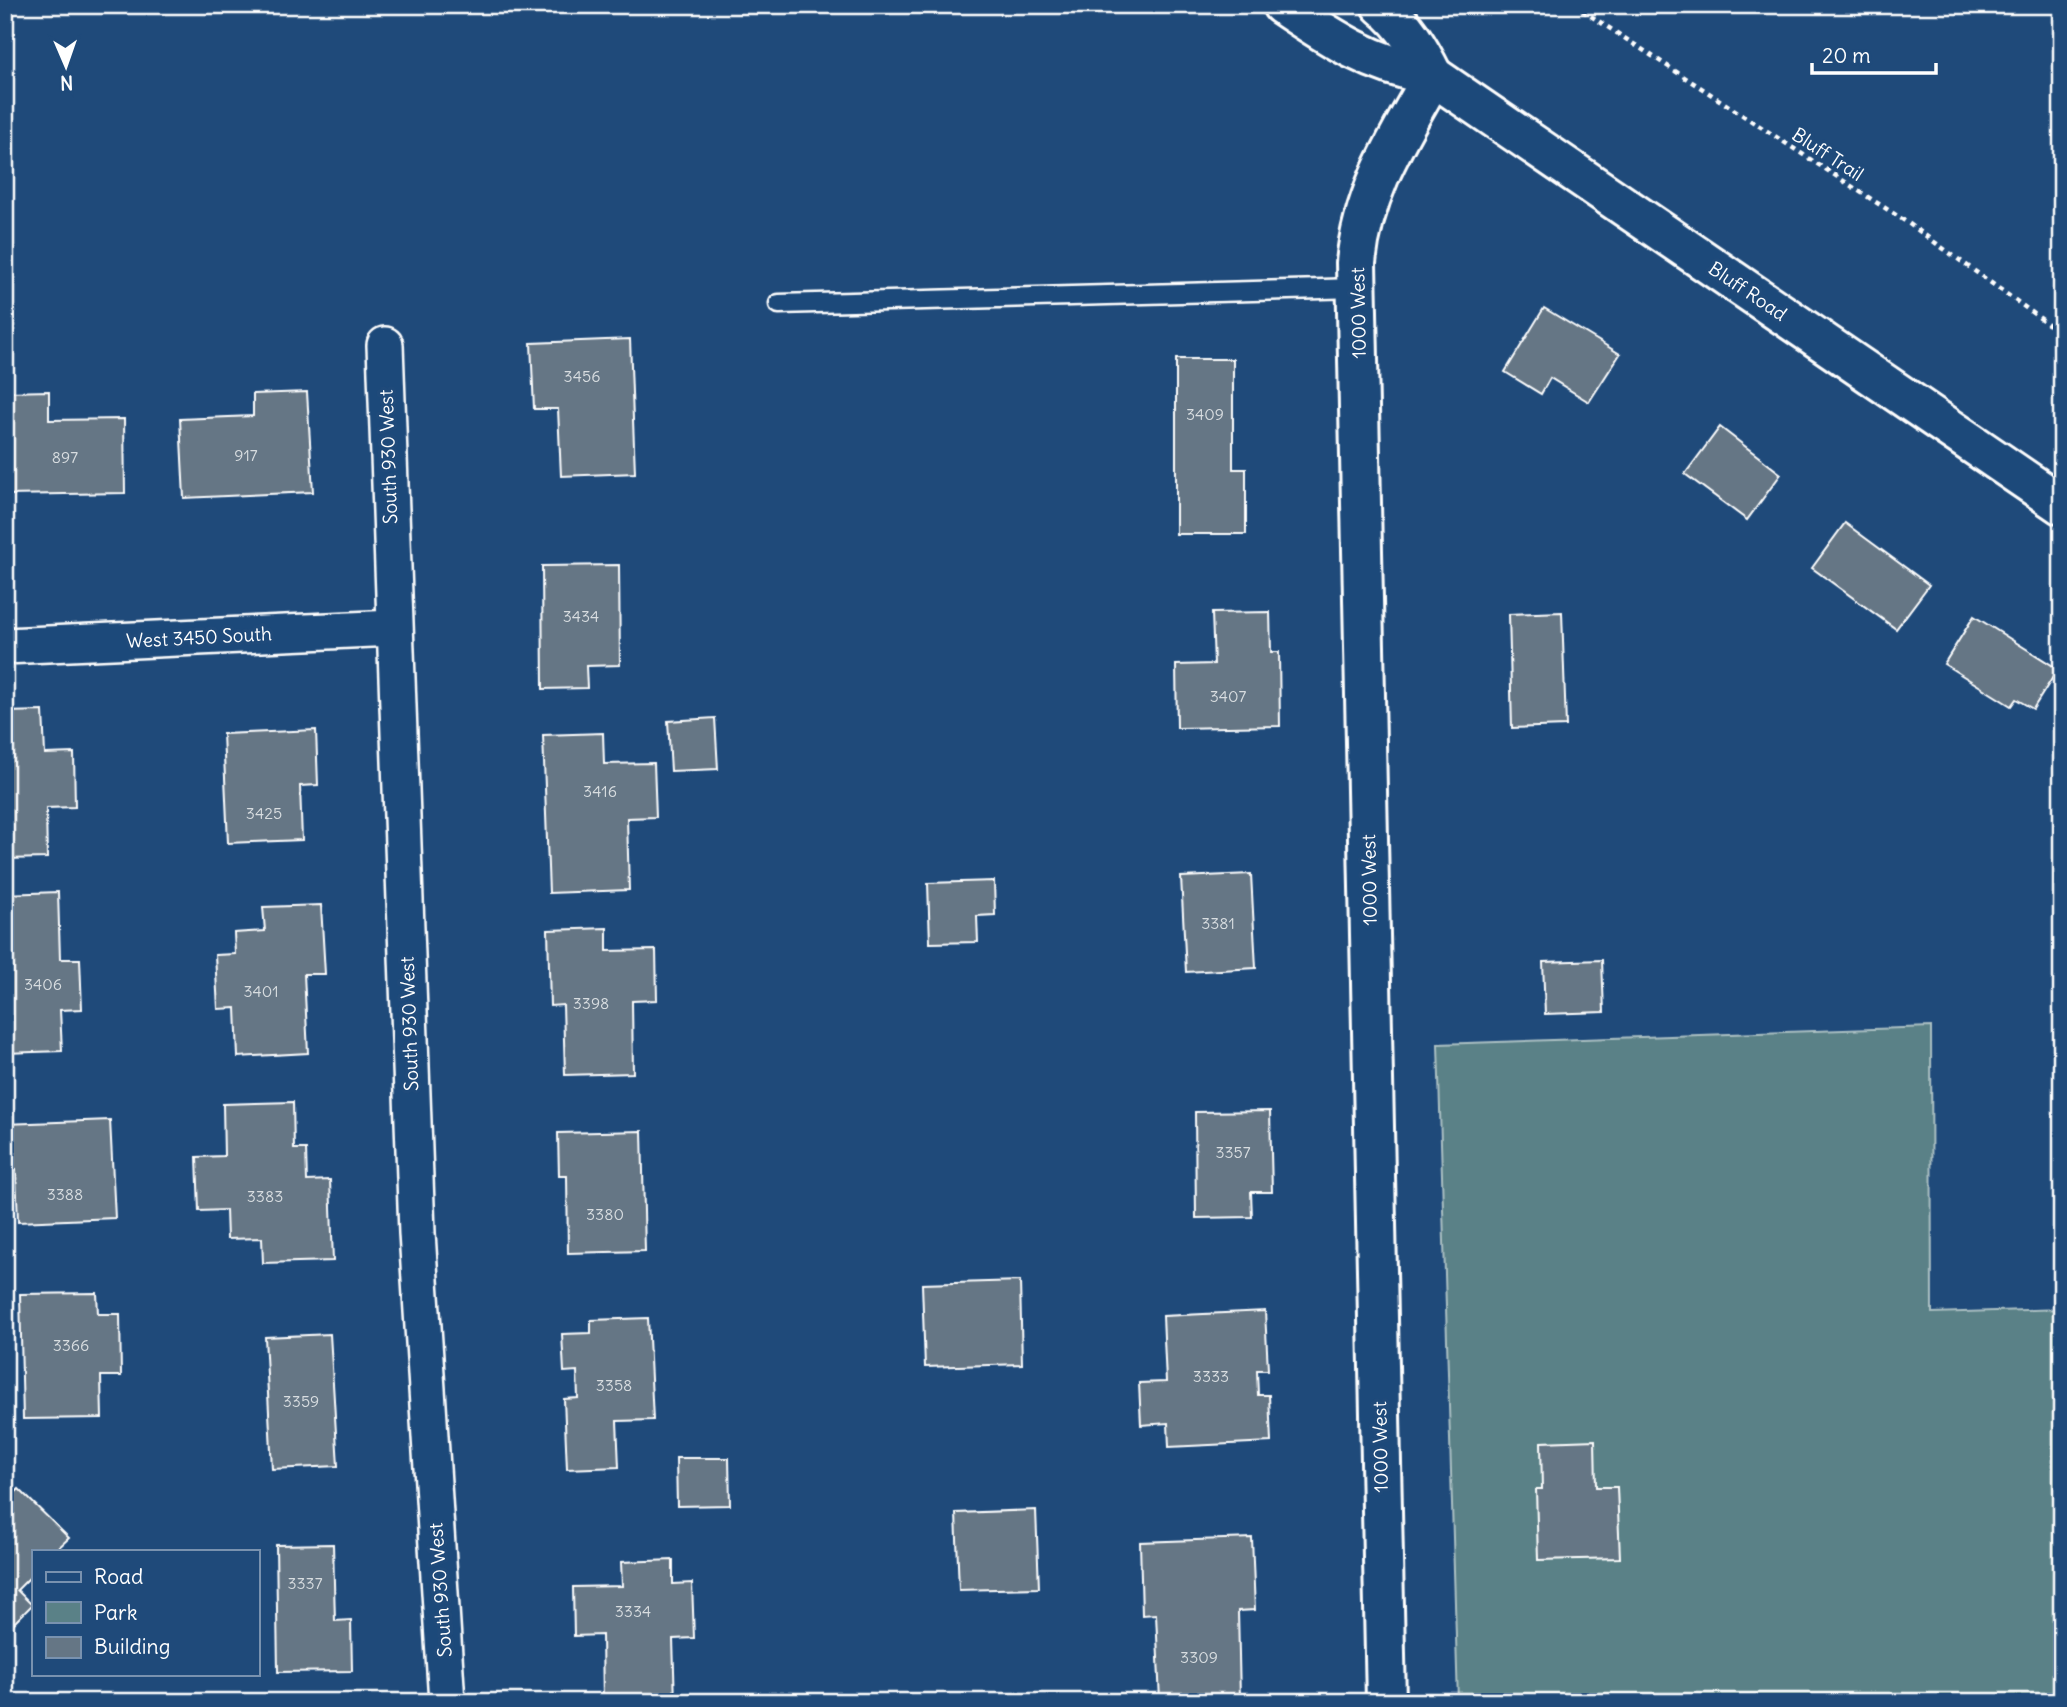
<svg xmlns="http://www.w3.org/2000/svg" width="2067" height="1707" font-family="Delius,sans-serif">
  <rect width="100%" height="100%" fill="#1f4a7a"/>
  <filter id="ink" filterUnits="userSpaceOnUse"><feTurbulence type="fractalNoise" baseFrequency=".0143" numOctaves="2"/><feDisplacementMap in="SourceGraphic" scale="14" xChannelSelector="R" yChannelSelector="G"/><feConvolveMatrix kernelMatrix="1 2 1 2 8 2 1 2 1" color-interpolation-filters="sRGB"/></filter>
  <g filter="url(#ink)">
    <!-- green -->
    <polygon fill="#5a8187" stroke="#acc0c3" stroke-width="2" points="1931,1027 1932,1313 2062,1309 2062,1702 1458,1702 1438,1044"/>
    <!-- building -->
    <g fill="#657685" stroke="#fff" stroke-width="2">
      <polygon points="1544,308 1620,354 1589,402 1550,378 1541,394 1505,372"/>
      <polygon points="630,339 635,473 561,476 558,409 534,409 531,343"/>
      <polygon points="1176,359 1233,359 1233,469 1246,469 1246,534 1176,534"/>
      <polygon points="49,391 49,420 124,419 125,493 5,495 7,392"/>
      <polygon points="307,392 313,492 184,498 180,419 253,416 253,394"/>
      <polygon points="1720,427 1781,474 1747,520 1685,474"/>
      <polygon points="1845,523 1929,585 1896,629 1812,568"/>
      <polygon points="619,565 620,665 586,666 587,688 543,689 542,566"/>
      <polygon points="1270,612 1271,652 1279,652 1280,726 1177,728 1176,665 1214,664 1212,613"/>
      <polygon points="1562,612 1566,726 1512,728 1509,614"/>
      <polygon points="1974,616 2058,669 2033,709 2016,699 2011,706 1944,664"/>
      <polygon points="43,711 45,754 74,753 75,807 46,808 47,858 5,859 5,712"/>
      <polygon points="715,718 718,769 671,771 668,721"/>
      <polygon points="316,730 318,785 300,786 302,840 228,843 223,734"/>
      <polygon points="603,733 604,764 654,763 656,817 627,818 629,890 549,893 543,735"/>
      <polygon points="1251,874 1256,968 1186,972 1181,877"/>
      <polygon points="994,881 995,915 977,916 978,942 930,943 928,883"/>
      <polygon points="58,892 60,959 80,959 82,1009 60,1010 62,1051 5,1053 5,894"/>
      <polygon points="321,905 325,974 304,974 308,1053 238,1057 236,1008 218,1009 215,955 235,954 234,933 265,931 263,907"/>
      <polygon points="607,928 607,951 656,950 657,1000 632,1001 633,1073 565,1075 563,1005 550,1006 548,930"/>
      <polygon points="1602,960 1604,1012 1545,1014 1543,962"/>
      <polygon points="293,1102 294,1149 306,1149 307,1181 330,1180 333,1261 263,1263 262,1238 227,1239 226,1210 199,1211 197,1157 224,1156 223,1104"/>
      <polygon points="1270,1111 1272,1192 1251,1192 1252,1217 1196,1218 1195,1112"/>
      <polygon points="110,1120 115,1218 18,1222 16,1170 5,1171 5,1124"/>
      <polygon points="642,1131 645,1251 568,1253 567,1176 559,1176 558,1133"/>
      <polygon points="1020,1281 1022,1364 925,1367 922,1284"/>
      <polygon points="97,1293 98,1314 120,1314 121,1376 101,1376 102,1418 23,1419 20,1294"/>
      <polygon points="1265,1311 1268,1370 1257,1370 1258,1395 1269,1395 1271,1442 1169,1447 1168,1423 1141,1425 1139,1383 1166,1382 1163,1316"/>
      <polygon points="648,1318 653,1420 617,1421 619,1467 567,1469 564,1399 578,1398 577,1371 564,1372 562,1334 591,1333 591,1320"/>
      <polygon points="330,1334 338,1466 272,1469 265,1337"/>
      <polygon points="1595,1440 1596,1487 1617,1487 1620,1558 1538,1560 1536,1489 1542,1489 1541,1442"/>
      <polygon points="676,1458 729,1458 730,1505 677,1506"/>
      <polygon points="19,1489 69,1538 55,1551 33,1551 33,1574 17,1590 32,1605 5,1632 5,1503"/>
      <polygon points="1036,1510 1039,1588 959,1590 956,1513"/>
      <polygon points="1252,1538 1255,1610 1238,1611 1240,1699 1160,1701 1156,1614 1142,1615 1140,1542"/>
      <polygon points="333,1544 335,1621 351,1620 352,1671 278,1672 276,1545"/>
      <polygon points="673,1560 673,1584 692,1583 694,1638 673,1639 675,1702 603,1702 602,1635 574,1636 573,1587 622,1586 621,1562"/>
    </g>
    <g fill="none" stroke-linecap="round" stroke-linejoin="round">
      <defs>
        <polyline id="lane" points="779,304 1357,288"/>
        <g id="street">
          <polyline points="385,345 417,1233 447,1702"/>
          <polyline points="5,646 394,628"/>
        </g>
        <g id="secondary">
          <path d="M1282,5C1334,40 1370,64 1433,76L2062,505"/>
          <path d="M1381,5C1405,24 1420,50 1433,76"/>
          <path d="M1386,1702L1356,263C1363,191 1398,138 1433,76"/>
        </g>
      </defs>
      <!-- lane casing -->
      <use href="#lane" stroke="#fff" stroke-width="23"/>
      <!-- street casing -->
      <use href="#street" stroke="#fff" stroke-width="40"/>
      <!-- secondary casing -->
      <use href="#secondary" stroke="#fff" stroke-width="44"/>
      <!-- path -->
      <polyline stroke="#fff" stroke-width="4.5" stroke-dasharray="5 5" stroke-linecap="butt" points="1574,5 1908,223 2062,334"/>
      <!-- lane -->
      <use href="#lane" stroke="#1f4a7a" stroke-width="18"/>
      <!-- street -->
      <use href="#street" stroke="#1f4a7a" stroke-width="35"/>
      <!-- secondary -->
      <use href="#secondary" stroke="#1f4a7a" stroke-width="38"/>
    </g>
  </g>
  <g text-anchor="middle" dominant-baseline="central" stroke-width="7" stroke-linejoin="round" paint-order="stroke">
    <!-- number labels -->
    <g font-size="16" fill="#d8dde0">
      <text x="582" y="376">3456</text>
      <text x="1205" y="414">3409</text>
      <text x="246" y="455">917</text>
      <text x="65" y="457">897</text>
      <text x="581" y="616">3434</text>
      <text x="1228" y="696">3407</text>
      <text x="600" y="791">3416</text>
      <text x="264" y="813">3425</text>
      <text x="1218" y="923">3381</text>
      <text x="43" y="984">3406</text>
      <text x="261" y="991">3401</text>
      <text x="591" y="1003">3398</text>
      <text x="1233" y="1152">3357</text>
      <text x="65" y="1194">3388</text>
      <text x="265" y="1196">3383</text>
      <text x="605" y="1214">3380</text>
      <text x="71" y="1345">3366</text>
      <text x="1211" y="1376">3333</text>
      <text x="614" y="1385">3358</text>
      <text x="301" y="1401">3359</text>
      <text x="305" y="1583">3337</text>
      <text x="633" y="1611">3334</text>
      <text x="1199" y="1657">3309</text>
    </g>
    <!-- street labels -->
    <g font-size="19" fill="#fff" stroke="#1f4a7a">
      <text transform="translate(1828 154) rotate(33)">Bluff Trail</text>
      <text transform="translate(1748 291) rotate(34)">Bluff Road</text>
      <text transform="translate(1358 313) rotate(-91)">1000 West</text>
      <text transform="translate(388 457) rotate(-92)">South 930 West</text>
      <text transform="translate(199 637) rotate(-3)">West 3450 South</text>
      <text transform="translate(1369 880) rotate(-91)">1000 West</text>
      <text transform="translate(409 1024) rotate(-92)">South 930 West</text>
      <text transform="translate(1380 1447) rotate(-91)">1000 West</text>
      <text transform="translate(440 1590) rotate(-94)">South 930 West</text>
    </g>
  </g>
  <!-- margin -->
  <rect width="2067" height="1707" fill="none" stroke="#1f4a7a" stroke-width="28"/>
  <rect x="14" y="14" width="2039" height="1679" fill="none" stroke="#fff" stroke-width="2.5" filter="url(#ink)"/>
  <!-- legend -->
  <rect x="32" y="1550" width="228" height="126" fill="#1f4a7a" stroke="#7992af" stroke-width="2"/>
  <rect x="46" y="1572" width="35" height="10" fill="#1f4a7a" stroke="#7992af" stroke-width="2"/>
  <text x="94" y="1584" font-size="21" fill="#ffffff">Road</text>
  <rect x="46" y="1602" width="35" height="21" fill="#5a8187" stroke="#7992af" stroke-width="2"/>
  <text x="94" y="1620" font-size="21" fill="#ffffff">Park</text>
  <rect x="46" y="1637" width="35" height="21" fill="#657685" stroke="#7992af" stroke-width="2"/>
  <text x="94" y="1654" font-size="21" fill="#ffffff">Building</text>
  <!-- north arrow -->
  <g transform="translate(66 66) rotate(178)" stroke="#1f4a7a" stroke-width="5" paint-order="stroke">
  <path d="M0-5L12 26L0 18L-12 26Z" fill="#ffffff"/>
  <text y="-10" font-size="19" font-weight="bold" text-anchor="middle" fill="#ffffff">N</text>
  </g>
  <!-- scale -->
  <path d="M1812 63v10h124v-10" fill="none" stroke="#ffffff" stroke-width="3.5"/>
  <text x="1822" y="63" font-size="21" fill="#ffffff" stroke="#1f4a7a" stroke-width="5" paint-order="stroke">20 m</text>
</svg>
